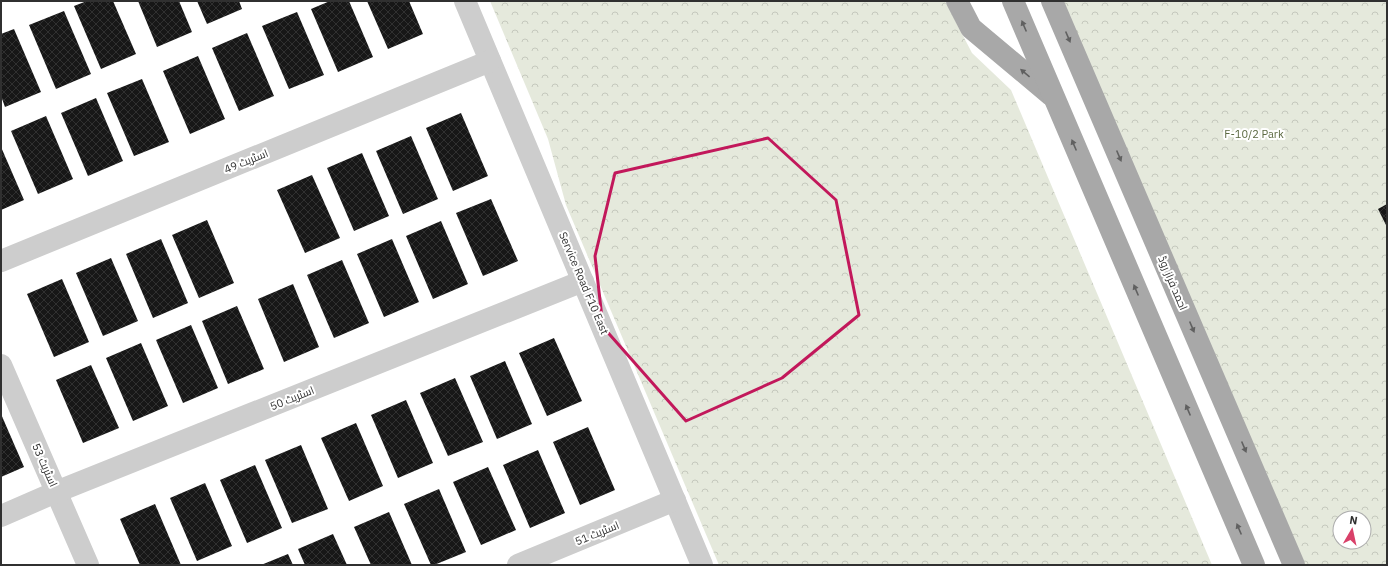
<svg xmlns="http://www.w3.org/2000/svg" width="1388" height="566" font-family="'IBM Plex Sans',Cairo,sans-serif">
  <defs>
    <pattern id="park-crowns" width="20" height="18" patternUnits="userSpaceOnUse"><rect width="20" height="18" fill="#e5e9dc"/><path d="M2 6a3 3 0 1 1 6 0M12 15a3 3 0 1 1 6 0" fill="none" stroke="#c5c8bd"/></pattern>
    <pattern id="building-cross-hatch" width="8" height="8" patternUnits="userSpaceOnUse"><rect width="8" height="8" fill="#171717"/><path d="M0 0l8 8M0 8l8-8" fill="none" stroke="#303030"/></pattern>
  </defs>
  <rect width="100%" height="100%" fill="#fff"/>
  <!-- park -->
  <g fill="url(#park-crowns)" fill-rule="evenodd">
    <polygon points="490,1 945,1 972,53 1011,90 1212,565 719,565 566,205 548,139"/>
    <path d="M1052,1H1387V565H1294ZM1340,518H1364V542H1340Z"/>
  </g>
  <!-- building -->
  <g fill="url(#building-cross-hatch)">
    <polygon points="87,1 113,1 136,54 101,69 74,6"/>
    <polygon points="138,1 179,1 192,32 157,47"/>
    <polygon points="197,1 239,1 242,9 207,24"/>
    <polygon points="330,1 349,1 373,57 338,72 311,9"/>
    <polygon points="367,1 409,1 423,34 388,49"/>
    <polygon points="64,11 91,74 56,89 29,25"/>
    <polygon points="297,12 324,75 289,89 262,26"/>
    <polygon points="14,29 41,92 5,107 1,96 1,34"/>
    <polygon points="247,33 274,96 239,111 212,48"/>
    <polygon points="198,56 225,119 190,134 163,71"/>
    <polygon points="142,79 169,142 134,156 107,93"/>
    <polygon points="96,98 123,161 88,176 61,113"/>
    <polygon points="461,113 488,176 453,191 426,128"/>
    <polygon points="46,116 73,179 38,194 11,131"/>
    <polygon points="411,136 438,199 403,214 376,151"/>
    <polygon points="1,147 24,200 1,210"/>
    <polygon points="362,153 389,216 354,231 327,168"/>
    <polygon points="312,175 340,238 305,253 277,190"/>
    <polygon points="491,199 518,261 483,276 456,213"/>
    <polygon points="1387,204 1387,227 1378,209"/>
    <polygon points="207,220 234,283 199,298 172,235"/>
    <polygon points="441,221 468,284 433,299 406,236"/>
    <polygon points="161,239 188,303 153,318 126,254"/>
    <polygon points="392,239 419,302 384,317 357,254"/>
    <polygon points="111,258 138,321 103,336 76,273"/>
    <polygon points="342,260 369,323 334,338 307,275"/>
    <polygon points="62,279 89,342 54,357 27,294"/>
    <polygon points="293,284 319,347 284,362 258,299"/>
    <polygon points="237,306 264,369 228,384 202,321"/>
    <polygon points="191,325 218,388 183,403 156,340"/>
    <polygon points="554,338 582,401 547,416 519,353"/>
    <polygon points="141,343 168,406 133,421 106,358"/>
    <polygon points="505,361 532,424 497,439 470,376"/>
    <polygon points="91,365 119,428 83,443 56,380"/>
    <polygon points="455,378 483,442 448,456 420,393"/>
    <polygon points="406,400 433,463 398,478 371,415"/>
    <polygon points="1,414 24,467 1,477"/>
    <polygon points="356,423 383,486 349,501 321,438"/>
    <polygon points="588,427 615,490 580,505 553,442"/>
    <polygon points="301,445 328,509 292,523 265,460"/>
    <polygon points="538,450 565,513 530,528 503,465"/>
    <polygon points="255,465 282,528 247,543 220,480"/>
    <polygon points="488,467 516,530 481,545 453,482"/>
    <polygon points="205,483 232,546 197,561 170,498"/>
    <polygon points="439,489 466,552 434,565 431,565 404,504"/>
    <polygon points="155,504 181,565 140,565 120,519"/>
    <polygon points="389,512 412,565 371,565 354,527"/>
    <polygon points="333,534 347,565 305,565 298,549"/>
    <polygon points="288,554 293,565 261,565"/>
  </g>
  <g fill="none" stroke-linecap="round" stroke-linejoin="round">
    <!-- minor -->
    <g stroke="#cdcdcd" stroke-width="22">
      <polyline points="465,1 702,565"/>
      <polyline points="1,261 490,61"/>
      <polyline points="1,365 88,565"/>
      <polyline points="1,516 56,492 583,281"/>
      <polyline points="518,565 675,500"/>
    </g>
    <!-- major -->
    <g stroke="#a8a8a8" stroke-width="22">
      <polyline points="957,1 971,28 1051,95"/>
      <polyline points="1013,1 1254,565"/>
      <polyline points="1052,1 1294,565"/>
    </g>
  </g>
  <!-- one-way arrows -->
  <defs><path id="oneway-solid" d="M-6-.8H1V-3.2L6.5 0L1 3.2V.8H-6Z"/></defs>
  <g fill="#606060">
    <use href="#oneway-solid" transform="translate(1024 26) rotate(-113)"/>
    <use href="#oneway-solid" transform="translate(1068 37) rotate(67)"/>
    <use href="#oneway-solid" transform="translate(1025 73) rotate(-140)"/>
    <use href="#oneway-solid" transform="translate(1074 145) rotate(-113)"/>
    <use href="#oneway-solid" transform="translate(1119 156) rotate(67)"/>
    <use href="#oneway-solid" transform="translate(1136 290) rotate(-113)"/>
    <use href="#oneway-solid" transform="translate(1192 327) rotate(67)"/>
    <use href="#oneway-solid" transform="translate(1188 410) rotate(-113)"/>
    <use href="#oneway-solid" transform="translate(1244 447) rotate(67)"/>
    <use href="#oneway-solid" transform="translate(1239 529) rotate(-113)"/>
  </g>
  <!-- marked area -->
  <path fill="none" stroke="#c2185b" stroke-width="3" stroke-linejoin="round" d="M768,138L836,200L859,315L782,378L686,421L603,327L595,256L615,173Z"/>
  <g text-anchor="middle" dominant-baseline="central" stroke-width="4" stroke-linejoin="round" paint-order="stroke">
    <!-- park labels -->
    <g font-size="11" fill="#5b6940" stroke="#fff">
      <text x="1254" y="134">F-10/2 Park</text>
    </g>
    <!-- street labels -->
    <g font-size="11" fill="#303030" stroke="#fff">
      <text transform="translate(246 161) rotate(-22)">اسٹریٹ 49</text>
      <text transform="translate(584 283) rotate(67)">Service Road F10 East</text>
      <text transform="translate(1173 283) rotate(67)">احمد فراز روڈ</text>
      <text transform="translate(292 398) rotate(-22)">اسٹریٹ 50</text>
      <text transform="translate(45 465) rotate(66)">اسٹریٹ 53</text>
      <text transform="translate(597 533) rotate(-22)">اسٹریٹ 51</text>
    </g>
  </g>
  <!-- border -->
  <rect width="1388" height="566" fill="none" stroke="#303030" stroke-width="4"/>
  <!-- north arrow -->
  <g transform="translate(1352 530) rotate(9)"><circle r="19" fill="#ffffff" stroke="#acacac"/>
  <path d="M0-3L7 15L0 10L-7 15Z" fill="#d94069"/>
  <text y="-6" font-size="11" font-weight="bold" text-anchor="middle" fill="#303030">N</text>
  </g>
</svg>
